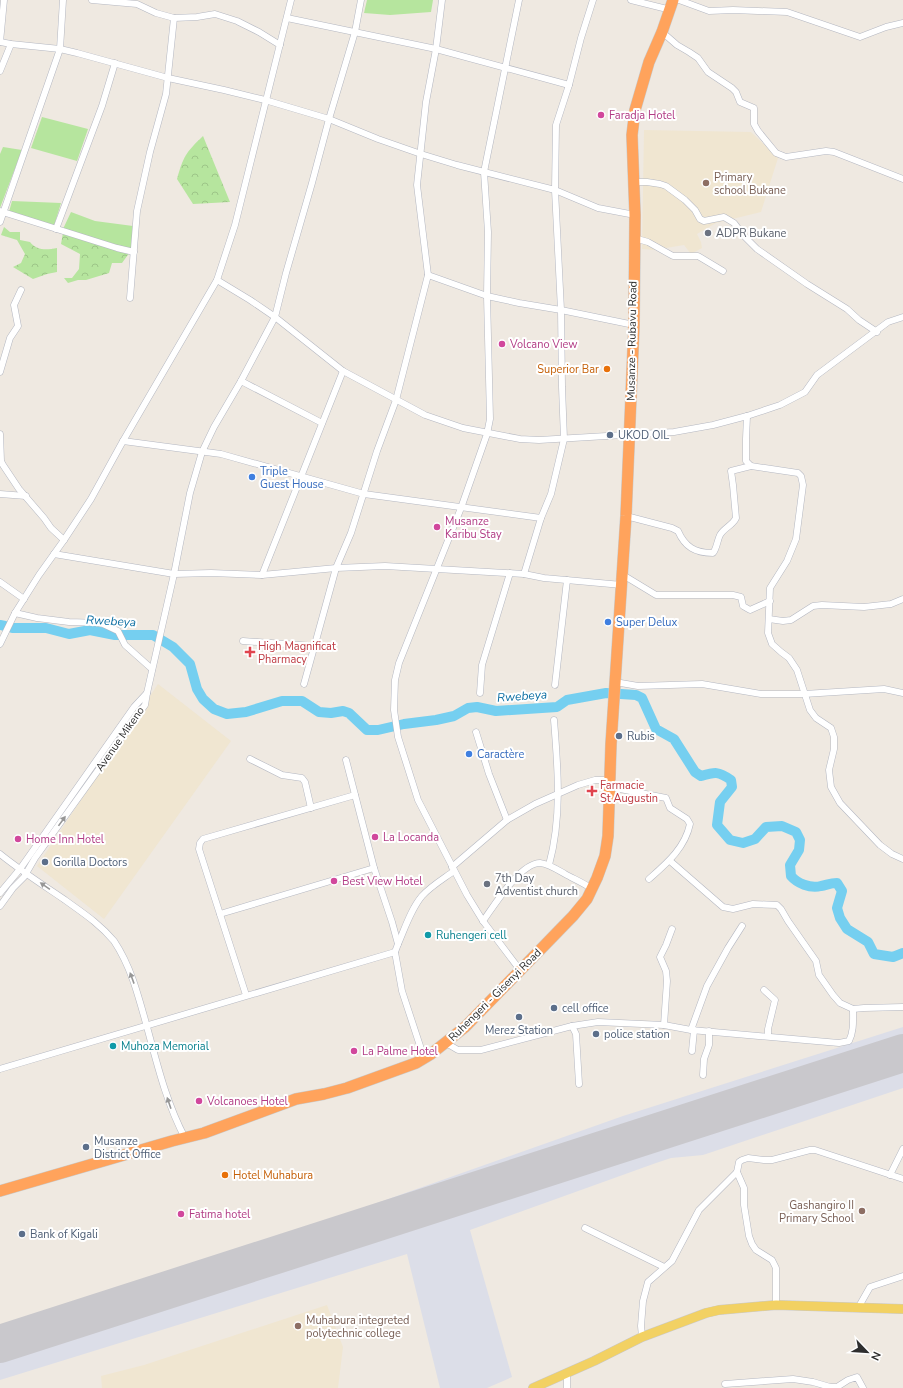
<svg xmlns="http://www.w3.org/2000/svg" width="903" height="1388" font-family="'Nunito Sans',sans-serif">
  <defs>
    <pattern id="forest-crowns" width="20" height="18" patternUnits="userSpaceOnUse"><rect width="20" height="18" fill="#b6e59e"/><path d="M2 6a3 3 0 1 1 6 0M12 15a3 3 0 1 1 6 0" fill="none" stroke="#9dc588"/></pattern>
  </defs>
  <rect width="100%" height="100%" fill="#efe9e1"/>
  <!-- education -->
  <g fill="#f0e6d1">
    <polygon points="644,130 751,132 778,158 761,212 716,223 697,234 701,242 702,248 691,254 684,245 654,250 642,249"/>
    <polygon points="158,684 231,741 104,919 37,866"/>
    <polygon points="327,1305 343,1347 338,1388 102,1388 101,1376 144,1365"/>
  </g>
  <!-- airport -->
  <polygon fill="#dcdee8" points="903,1027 903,1088 703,1155 671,1158 656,1163 470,1230 512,1377 487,1388 440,1388 407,1254 0,1380 0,1328 40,1314 216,1260 623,1116"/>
  <!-- grass -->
  <g fill="#b6e59e">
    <polygon points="367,0 433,0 431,12 390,15 364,13"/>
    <polygon points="42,117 88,129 77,161 31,148"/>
    <polygon points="3,147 22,150 0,208 0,154"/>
    <polygon points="12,201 61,203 54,226 9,212"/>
    <polygon points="71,212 95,221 133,226 131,249 63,229"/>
  </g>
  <!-- forest -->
  <g fill="url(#forest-crowns)">
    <path d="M203,136L230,202L193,204L177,179C183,157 186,152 203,136Z"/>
    <path d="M4,227L10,232H20V240L30,242C37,251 47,250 57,248V272L47,274L33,279L13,267L21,263L25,254L17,240L1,235Z"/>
    <polygon points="63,233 130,252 122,263 112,263 109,273 86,280 78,280 68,283 64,278 72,278 79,269 80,254 61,244"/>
  </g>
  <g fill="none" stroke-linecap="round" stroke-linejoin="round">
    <!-- river -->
    <g stroke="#75cff0" stroke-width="10">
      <polyline points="0,625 5,626"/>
      <path d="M12,628H46L69,634L90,630L115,635H153L173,647L190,664L197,689L203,699L214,709L227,714L246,712L282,701H302L319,712L331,713L343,711L349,713L367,730H378L404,724L436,720L454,716L468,708L477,707L496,711L557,707L567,700L606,693L636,695L642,698L656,729L674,739L695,772L701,776C715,772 718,771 731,780L732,787L720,802L717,825L730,840L743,843L755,839L766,827L782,826L796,832L800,840L799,850L790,865L791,876C797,883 810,889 821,886C827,885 830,883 837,883L842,891L837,908L840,918L847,929L868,942L874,954L893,957L903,953"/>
    </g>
    <!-- runway -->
    <polyline stroke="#c9c8cc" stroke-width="38" points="0,1344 903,1053"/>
    <defs>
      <g id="street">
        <polyline points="92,0 137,4 156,13 174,18 197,17 215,14 237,21 259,32 280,45"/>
        <polyline points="519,0 484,172 488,232 487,296 490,419 487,434 461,508 399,663 395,680 394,710 398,737 418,800 467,895 483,921 520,970"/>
        <polyline points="631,0 671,10"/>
        <polyline points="679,0 709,11 733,10 787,12 860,37 886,27 903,23"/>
        <polyline points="287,18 436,49 569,85"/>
        <polyline points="662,32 677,45 689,52 698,58 708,72 732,88 736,92 740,102 754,108 754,124 758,131 776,153 786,157 826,151 834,152 903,179"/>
        <polyline points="0,42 11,44 60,49 77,53 168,78 224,90 265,100 329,119 378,139 421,154 457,165 555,190 598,208 635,215"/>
        <polyline points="0,42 4,0"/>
        <polyline points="0,71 11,44"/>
        <polyline points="633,182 647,182 660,184 666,186 685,200 695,210 700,219 704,221 724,217 734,223 744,236 757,249 807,284 847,309 859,320 877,332"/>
        <polyline points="0,211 117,248 134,252"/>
        <polyline points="0,222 60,49 63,0"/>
        <polyline points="56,229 102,106 115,63"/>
        <polyline points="634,238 648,242 673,256 698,256 723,271"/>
        <polyline points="428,275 487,296 519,303 561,310 634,325"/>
        <polyline points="217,280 250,300 275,317 343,371 425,415 463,428 520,439 539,440 674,432 713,425 747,416 780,405 805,392 817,375 888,322 903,317"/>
        <polyline points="130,298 137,211 150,152 166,94 174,18"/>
        <polyline points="0,372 10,338 18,326 14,305 21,290"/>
        <polyline points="241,381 322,423"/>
        <polyline points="747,416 746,439 746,461 751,466 798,473 801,476 803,485 796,539 787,561 770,588 768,633 772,644 781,652 789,658 797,670 810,710 816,718 831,728 834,737 834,749 829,770 831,787 840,803 880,845 892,854 903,859"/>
        <polyline points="0,434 1,461 3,465 19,489 44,518 51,528 64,540"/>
        <polyline points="123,441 221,454 364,494 541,518"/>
        <polyline points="0,494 26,496"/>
        <path d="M626,516L672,528L678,531C685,547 695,553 713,553C717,548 717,541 720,535C724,528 733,525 736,518L733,485L731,471L751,466"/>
        <polyline points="54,554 174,574 211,573 262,575 336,568 385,566 524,574 544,578 622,585"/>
        <polyline points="524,574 541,518 551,494 564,439 562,387 561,310 555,190 556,125 569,85 581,38 593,0"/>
        <polyline points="262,575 343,371"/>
        <polyline points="623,575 656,595 733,595 741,597 743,606 750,610 770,601"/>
        <polyline points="0,582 24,599"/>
        <polyline points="15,613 37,618 69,622 101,623 118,631 125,645 152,669"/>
        <polyline points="769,619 783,621 791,620 813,606 822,605 864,607 891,604 903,599"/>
        <polyline points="243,641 314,646"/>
        <polyline points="0,644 15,613 39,575 64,540 91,499 123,441 217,280 235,225 291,0"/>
        <polyline points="615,682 638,686 702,684 761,694 804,694 884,689 903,693"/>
        <polyline points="304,684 336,568 351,533 377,451 396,400 428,275 417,185 426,102 436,49 442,0"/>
        <polyline points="555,685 567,580"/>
        <polyline points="480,693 482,665 510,573"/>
        <polyline points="476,732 489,774 507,820"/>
        <polyline points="250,759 282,775 302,778 305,782 311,808"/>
        <polyline points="346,760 374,868 392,922 398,944 395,952 402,991 424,1058"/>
        <path d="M610,787L666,798L670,808L687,819L690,824C685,848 667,863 649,879"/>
        <path d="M0,854C21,871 43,885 65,900C83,913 100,924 114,941C122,953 128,966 133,980C151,1032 159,1089 185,1138"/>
        <polyline points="670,861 723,907 733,909 753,904 777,905 781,909 788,921 816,961 819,975 833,995 840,1003 853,1009 864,1008 903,1007"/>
        <path d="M549,865C562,818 558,769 554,720"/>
        <polyline points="452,867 507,820 535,804 578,785 595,780 610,780"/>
        <polyline points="0,893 20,869 134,707 147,693"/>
        <polyline points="0,906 13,888 24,877 35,858 145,705 147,693 174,574 190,493 202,452 214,427 241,381 275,317 286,273 312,183 329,119 355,32 361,0"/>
        <polyline points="220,914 374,868"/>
        <path d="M483,921C494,906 520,863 540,863C549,864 558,870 565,874C574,879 584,883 592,889"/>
        <path d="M398,944C405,928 411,909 422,896C431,886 443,879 454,871"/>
        <polyline points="764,990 775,1000 768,1029 768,1036"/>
        <polyline points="246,995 199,849 200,843 203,839 355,795"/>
        <polyline points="664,1025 667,981 666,971 660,957 666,945 672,929"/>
        <polyline points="691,1030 707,986 728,948 742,926"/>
        <polyline points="446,1043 458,1050 481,1050 572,1026"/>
        <polyline points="692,1051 694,1030"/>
        <polyline points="0,1069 395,952"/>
        <polyline points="703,1075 704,1059 709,1045 709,1031"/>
        <path d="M579,1084L576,1034L572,1026L598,1022L664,1025L691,1030L839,1043L849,1041C854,1031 853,1021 853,1009"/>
        <polyline points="737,1172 744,1188 744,1205 749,1236 752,1244 756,1250 772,1260 776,1268 776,1305"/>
        <polyline points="890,1175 903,1149"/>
        <polyline points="585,1228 664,1267"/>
        <polyline points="858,1308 870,1287 903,1276"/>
        <polyline points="642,1337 641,1326 643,1301 648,1282 672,1261 699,1210 737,1172 739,1162 742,1160 748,1158 764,1160 772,1160 810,1150 815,1150 903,1179"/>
        <polyline points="725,1384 793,1379 813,1382 830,1387 837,1387 848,1380 857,1377 863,1388"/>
        <polyline points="567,1388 567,1373"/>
      </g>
      <polyline id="primary" points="533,1388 594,1361 642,1337 706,1313 719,1310 776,1305 903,1309"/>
      <polyline id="highway" points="0,1191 172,1141 204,1133 296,1099 324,1094 347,1088 416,1063 431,1054 465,1027 573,916 587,899 597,878 605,856 608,836 611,744 626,516 634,325 635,215 632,135 635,110 649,62 662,32 673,0"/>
    </defs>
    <!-- street casing -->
    <use href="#street" stroke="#b4b7c1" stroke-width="7"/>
    <!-- primary casing -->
    <use href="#primary" stroke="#c9c9c9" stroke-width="10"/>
    <!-- highway casing -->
    <use href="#highway" stroke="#c9c9c9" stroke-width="12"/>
    <!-- street -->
    <use href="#street" stroke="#fff" stroke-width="6"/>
    <!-- primary -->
    <use href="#primary" stroke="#f2d163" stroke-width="9"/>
    <!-- highway -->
    <use href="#highway" stroke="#ffa35c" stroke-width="11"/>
  </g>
  <!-- one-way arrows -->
  <defs><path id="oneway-solid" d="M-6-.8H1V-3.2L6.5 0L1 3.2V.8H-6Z"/></defs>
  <g fill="#969696">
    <use href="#oneway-solid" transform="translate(62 821) rotate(-54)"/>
    <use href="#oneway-solid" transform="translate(45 886) rotate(-145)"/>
    <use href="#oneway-solid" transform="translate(132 978) rotate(-110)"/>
    <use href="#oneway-solid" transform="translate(169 1103) rotate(-109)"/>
  </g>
  <!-- markers -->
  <g fill="#d1479c" stroke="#fff" stroke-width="1.5">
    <circle cx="601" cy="115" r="4"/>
    <circle cx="502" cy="344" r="4"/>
    <circle cx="437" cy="527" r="4"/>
    <circle cx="375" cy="837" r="4"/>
    <circle cx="18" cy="839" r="4"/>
    <circle cx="334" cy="881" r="4"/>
    <circle cx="354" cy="1051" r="4"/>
    <circle cx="199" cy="1101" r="4"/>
    <circle cx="181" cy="1214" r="4"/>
  </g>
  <g fill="#8d6e63" stroke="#fff" stroke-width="1.5">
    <circle cx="706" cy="183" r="4"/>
    <circle cx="862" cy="1211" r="4"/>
    <circle cx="298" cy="1326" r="4"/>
  </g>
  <g fill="#6b7280" stroke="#fff" stroke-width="1.5">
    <circle cx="708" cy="233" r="4"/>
    <circle cx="487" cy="884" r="4"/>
  </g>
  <g fill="#e8710a" stroke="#fff" stroke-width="1.5">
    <circle cx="607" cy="369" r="4"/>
    <circle cx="225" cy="1175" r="4"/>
  </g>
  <g fill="#5c6f8a" stroke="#fff" stroke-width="1.5">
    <circle cx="610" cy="435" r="4"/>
    <circle cx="619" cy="736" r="4"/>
    <circle cx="45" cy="862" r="4"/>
    <circle cx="554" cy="1008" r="4"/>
    <circle cx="519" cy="1017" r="4"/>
    <circle cx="596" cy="1034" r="4"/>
    <circle cx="86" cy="1147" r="4"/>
    <circle cx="22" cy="1234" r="4"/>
  </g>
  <g fill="#3f7fe0" stroke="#fff" stroke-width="1.5">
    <circle cx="252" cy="477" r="4"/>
    <circle cx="608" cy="622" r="4"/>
    <circle cx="469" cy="754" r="4"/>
  </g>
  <g fill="#e0444e" stroke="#fff" stroke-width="1.5">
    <path d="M248 646h4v4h4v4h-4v4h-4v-4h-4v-4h4z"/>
    <path d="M590 785h4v4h4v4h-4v4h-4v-4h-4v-4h4z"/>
  </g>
  <g fill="#0f9aa8" stroke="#fff" stroke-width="1.5">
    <circle cx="428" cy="935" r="4"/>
    <circle cx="113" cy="1046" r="4"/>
  </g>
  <g text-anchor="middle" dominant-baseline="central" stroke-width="4" stroke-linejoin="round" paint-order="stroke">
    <!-- hotel labels -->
    <g font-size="11" fill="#b23c85" stroke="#fff" text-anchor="start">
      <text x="609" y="115">Faradja Hotel</text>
      <text x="510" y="344">Volcano View</text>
      <text x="445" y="521">Musanze<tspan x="445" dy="13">Karibu Stay</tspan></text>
      <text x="383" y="837">La Locanda</text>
      <text x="26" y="839">Home Inn Hotel</text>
      <text x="342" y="881">Best View Hotel</text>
      <text x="362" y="1051">La Palme Hotel</text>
      <text x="207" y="1101">Volcanoes Hotel</text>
      <text x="189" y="1214">Fatima hotel</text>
    </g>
    <!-- education labels -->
    <g font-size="11" fill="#785e54" stroke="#fff" text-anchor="start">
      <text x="714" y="177">Primary<tspan x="714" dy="13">school Bukane</tspan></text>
      <text x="854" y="1205" text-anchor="end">Gashangiro II<tspan x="854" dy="13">Primary School</tspan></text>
      <text x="306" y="1320">Muhabura integreted<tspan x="306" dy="13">polytechnic college</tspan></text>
    </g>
    <!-- worship labels -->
    <g font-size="11" fill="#5b616d" stroke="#fff" text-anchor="start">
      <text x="716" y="233">ADPR Bukane</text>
      <text x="495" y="878">7th Day<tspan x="495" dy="13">Adventist church</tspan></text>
    </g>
    <!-- street labels -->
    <g font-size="11" fill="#2e2e2e" stroke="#fff">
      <text transform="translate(632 341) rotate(-89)">Musanze - Rubavu Road</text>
      <text transform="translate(120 739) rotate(-55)">Avenue Mikeno</text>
      <text transform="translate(495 995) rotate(-45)">Ruhengeri - Gisenyi Road</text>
    </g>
    <!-- food labels -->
    <g font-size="11" fill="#c56008" stroke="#fff" text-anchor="end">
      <text x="599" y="369">Superior Bar</text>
      <text x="233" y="1175" text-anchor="start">Hotel Muhabura</text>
    </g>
    <!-- service labels -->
    <g font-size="11" fill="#4e5e75" stroke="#fff" text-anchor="start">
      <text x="618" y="435">UKOD OIL</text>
      <text x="627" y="736">Rubis</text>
      <text x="53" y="862">Gorilla Doctors</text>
      <text x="562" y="1008">cell office</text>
      <text x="519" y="1030" text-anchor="middle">Merez Station</text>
      <text x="604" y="1034">police station</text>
      <text x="94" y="1141">Musanze<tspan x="94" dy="13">District Office</tspan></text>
      <text x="30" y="1234">Bank of Kigali</text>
    </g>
    <!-- shop labels -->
    <g font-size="11" fill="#366cbe" stroke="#fff" text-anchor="start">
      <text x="260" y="471">Triple<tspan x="260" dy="13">Guest House</tspan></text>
      <text x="616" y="622">Super Delux</text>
      <text x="477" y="754">Caractère</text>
    </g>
    <!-- health labels -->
    <g font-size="11" fill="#be3a42" stroke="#fff" text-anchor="start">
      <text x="258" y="646">High Magnificat<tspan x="258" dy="13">Pharmacy</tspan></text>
      <text x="600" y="785">Farmacie<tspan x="600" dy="13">St Augustin</tspan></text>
    </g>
    <!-- culture labels -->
    <g font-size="11" fill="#0d838f" stroke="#fff" text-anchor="start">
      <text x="436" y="935">Ruhengeri cell</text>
      <text x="121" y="1046">Muhoza Memorial</text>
    </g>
    <!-- water labels -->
    <g font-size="12" font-style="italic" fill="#0d6fa3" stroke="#fff">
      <text transform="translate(111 621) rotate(3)">Rwebeya</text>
      <text transform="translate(522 696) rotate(-4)">Rwebeya</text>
    </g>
  </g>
  <!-- north arrow -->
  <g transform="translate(867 1352) rotate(115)" stroke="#ffffff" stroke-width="3" paint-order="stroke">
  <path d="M0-3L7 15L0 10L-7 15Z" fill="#2e2e2e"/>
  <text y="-6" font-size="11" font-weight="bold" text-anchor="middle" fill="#2e2e2e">N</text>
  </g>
</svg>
